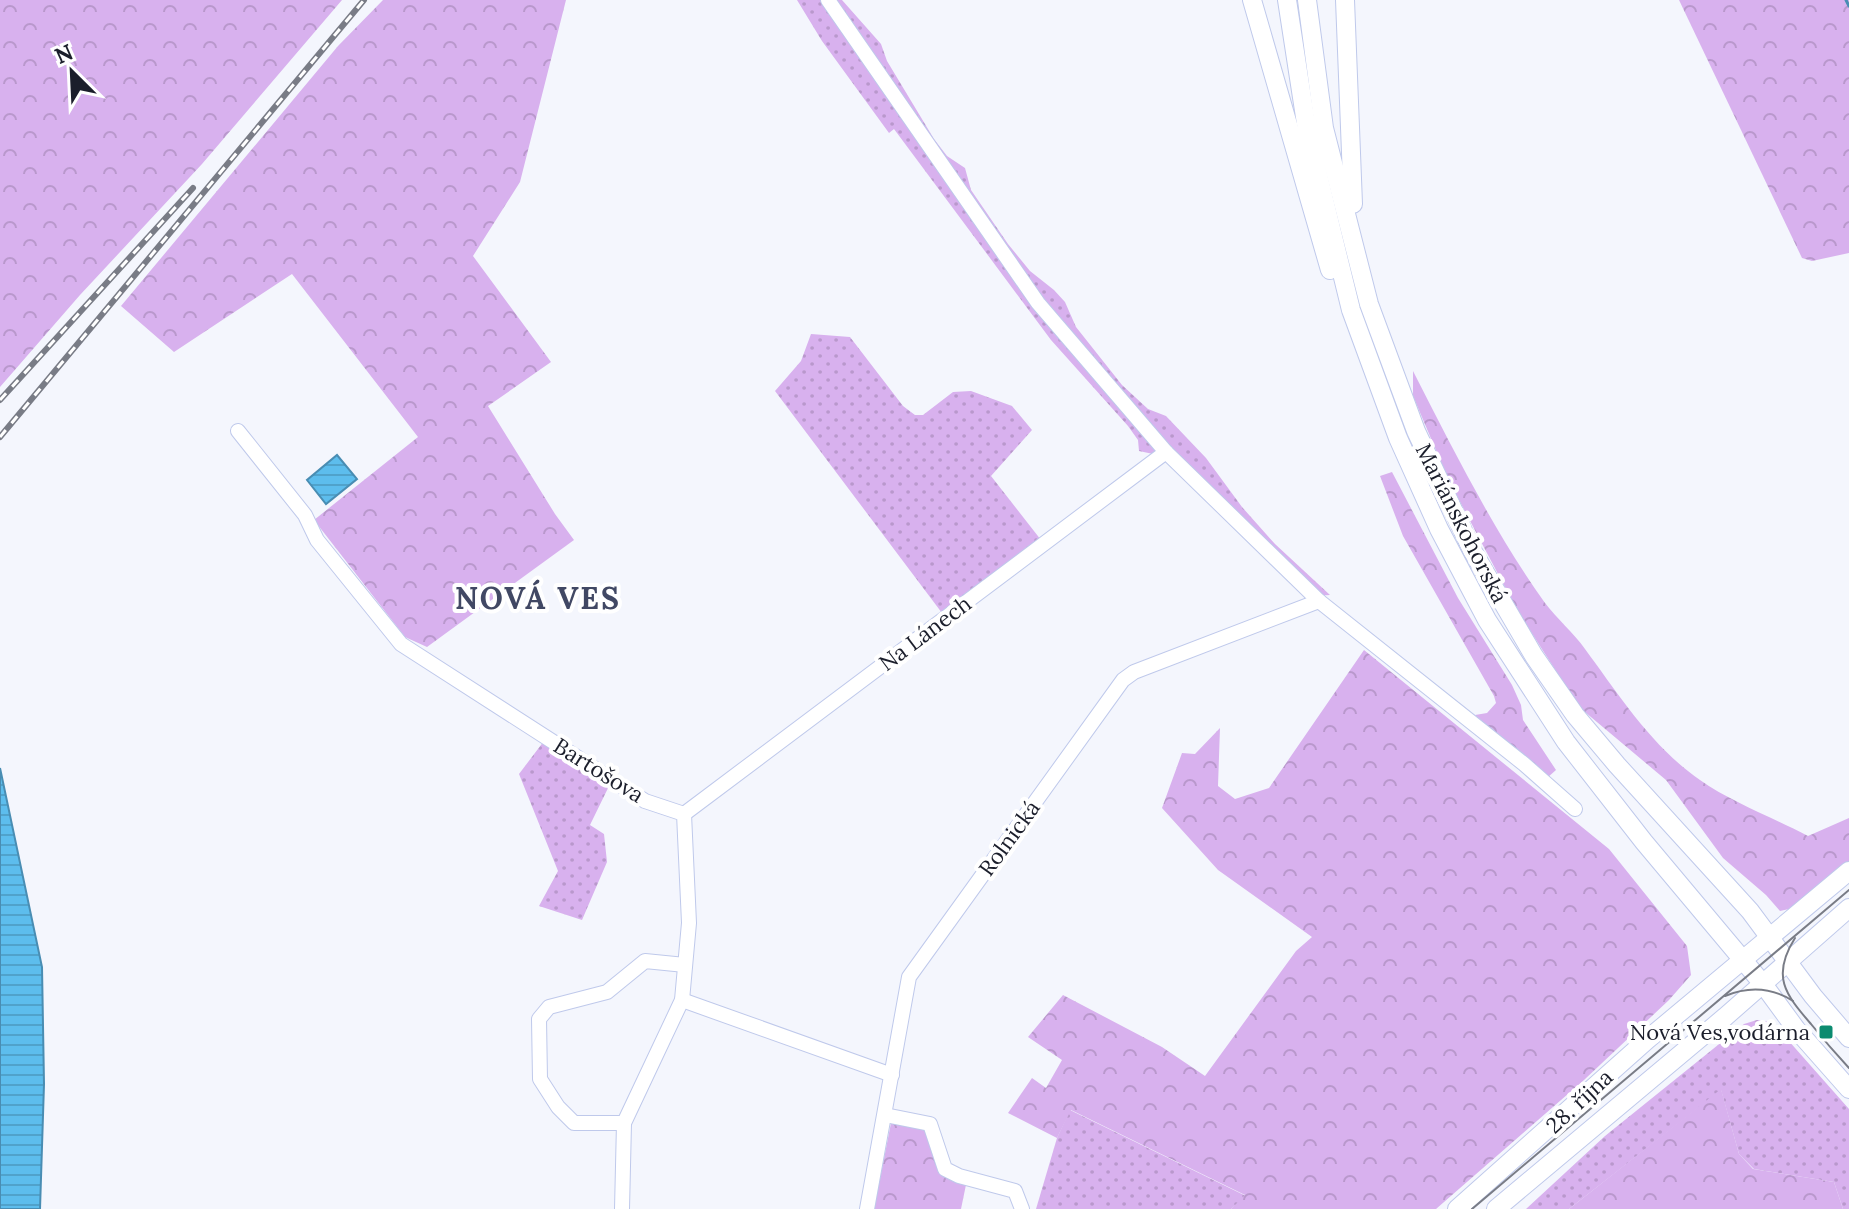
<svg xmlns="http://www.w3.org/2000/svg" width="1849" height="1209" font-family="Lora,serif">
  <defs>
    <pattern id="green-dots" width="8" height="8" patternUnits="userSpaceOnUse" patternTransform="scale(2)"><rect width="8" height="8" fill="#d8b1ee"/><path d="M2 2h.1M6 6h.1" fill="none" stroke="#b998cc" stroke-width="1.8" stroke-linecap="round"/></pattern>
    <pattern id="forest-crowns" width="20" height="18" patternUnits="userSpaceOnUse" patternTransform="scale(2)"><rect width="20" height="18" fill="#d8b1ee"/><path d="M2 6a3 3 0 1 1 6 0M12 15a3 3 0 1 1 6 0" fill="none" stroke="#b998cc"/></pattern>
    <pattern id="water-rules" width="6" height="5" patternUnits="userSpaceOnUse" patternTransform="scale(2)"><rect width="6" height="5" fill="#5dbded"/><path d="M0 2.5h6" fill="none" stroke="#50a2cb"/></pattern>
  </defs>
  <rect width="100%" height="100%" fill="#f4f6fd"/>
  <!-- green -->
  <g fill="url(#green-dots)">
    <polygon points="797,0 842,0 881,44 887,61 934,139 947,156 965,168 971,190 1008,244 1030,271 1054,290 1065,302 1076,327 1122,385 1148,409 1166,416 1206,458 1242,507 1275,544 1330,595 1313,596 1172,458 1139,451 1138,440 1128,426 1051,340 894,129 889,133 822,41"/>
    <polygon points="811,334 850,337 903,406 915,415 923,415 953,392 971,391 1012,406 1032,430 991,476 1041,540 942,613 775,391 801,361"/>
    <polygon points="544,741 610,784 590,825 604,834 607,862 582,920 539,906 558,871 519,774"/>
    <polygon points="1757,1020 1772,1022 1849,1109 1849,1209 1843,1209 1834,1182 1754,1169 1739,1154 1721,1090 1569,1209 1526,1209 1605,1136 1744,1024"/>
    <polygon points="1070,1110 1246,1196 1231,1209 1036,1209 1057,1138"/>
  </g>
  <!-- forest -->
  <g fill="url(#forest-crowns)">
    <polygon points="0,0 342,0 202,164 80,295 0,387"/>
    <polygon points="383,0 566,0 520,182 473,256 551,362 488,406 555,514 574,540 427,647 405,637 314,520 418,437 292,274 174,352 121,306 338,46"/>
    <polygon points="1679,0 1849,0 1849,253 1812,261 1802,258"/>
    <path d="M1413,371C1454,451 1493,530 1545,603C1557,619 1573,632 1585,649C1619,695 1652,747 1700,780C1731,802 1774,818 1808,836L1849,818V863L1789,909L1780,911L1766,895L1723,858L1666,780L1579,707L1517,610L1449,481L1413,396Z"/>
    <polygon points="1392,472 1458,598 1512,685 1521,705 1523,720 1556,770 1547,778 1475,715 1487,713 1496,703 1494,696 1403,536 1380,476"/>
    <polygon points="1364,650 1609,849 1687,946 1691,975 1669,1000 1584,1080 1436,1209 1231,1209 1245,1195 1071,1110 1057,1138 1008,1113 1032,1078 1046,1088 1062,1060 1028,1037 1063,995 1162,1047 1205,1076 1296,951 1312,937 1218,870 1162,808 1182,753 1195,754 1220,728 1218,786 1235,799 1269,788"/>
    <polygon points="1721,1089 1739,1154 1753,1169 1834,1182 1843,1209 1569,1209"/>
    <polygon points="891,1123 926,1128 937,1161 968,1175 961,1209 874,1209"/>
  </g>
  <!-- water -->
  <g fill="url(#water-rules)" stroke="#498db3" stroke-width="2">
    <polygon points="337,455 357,479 326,504 307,480"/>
    <polygon points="0,768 42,967 44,1084 40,1209 0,1209"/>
  </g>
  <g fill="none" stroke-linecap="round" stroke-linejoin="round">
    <!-- stream -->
    <polyline stroke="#498db3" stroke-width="3" points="1846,0 1849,6"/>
    <defs>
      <g id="minor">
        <polyline points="828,0 1038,303 1166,452 1319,601 1524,764 1575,809"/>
        <polyline points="238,431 305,515 317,540 401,644 645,801 684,814 689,923 682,1000 624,1123 622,1209"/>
        <polyline points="684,814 1166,452"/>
        <polyline points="682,1000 892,1075"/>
        <polyline points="885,1115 930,1124 945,1169 959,1176 1015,1191 1022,1209"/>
        <polyline points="624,1123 574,1123 558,1107 540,1079 539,1019 549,1007 607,992 645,961 685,965"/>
        <polyline points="867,1209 909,977 1123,680 1134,672 1319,601"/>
      </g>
      <g id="secondary">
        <polyline points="1252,0 1330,270"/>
        <polyline points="1287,0 1307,130 1351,310 1398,438 1439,529 1487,620 1566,742 1644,842 1763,984 1796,1029 1849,1089"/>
        <polyline points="1307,0 1324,128 1369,304 1416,431 1472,550 1534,656 1575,715 1617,765 1750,911 1813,996 1849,1038"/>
        <polyline points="1345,0 1353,204"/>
        <polyline points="1457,1209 1648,1039 1849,871"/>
        <polyline points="1496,1209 1725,1017 1849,908"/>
      </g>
    </defs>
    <!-- minor casing -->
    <use href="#minor" stroke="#bfc9eb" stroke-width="16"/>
    <!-- secondary casing -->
    <use href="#secondary" stroke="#bfc9eb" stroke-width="20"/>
    <!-- minor -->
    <use href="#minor" stroke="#fff" stroke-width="14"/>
    <!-- secondary -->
    <use href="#secondary" stroke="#fff" stroke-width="18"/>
    <!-- tram -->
    <g stroke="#797c86" stroke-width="2">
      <path d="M1795,938C1771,976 1785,994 1811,1024C1823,1039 1836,1054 1849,1068"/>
      <path d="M1725,996C1749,986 1771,987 1793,1001"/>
      <polyline points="1472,1209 1849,890"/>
    </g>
    <defs>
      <g id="rail">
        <polyline points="0,400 193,188"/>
        <polyline points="0,437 364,0"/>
      </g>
    </defs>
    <!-- rail casing -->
    <use href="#rail" stroke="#797c86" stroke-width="6"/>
    <!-- rail -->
    <use href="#rail" stroke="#fff" stroke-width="3" stroke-dasharray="9" stroke-linecap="butt"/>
  </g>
  <!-- markers -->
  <rect fill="#0b8b70" stroke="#fff" stroke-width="3" x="1818" y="1024" width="16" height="16" rx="4"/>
  <g text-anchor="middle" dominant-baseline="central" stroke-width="8" stroke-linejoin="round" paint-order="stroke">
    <!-- street labels -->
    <g font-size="22" fill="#1b1e2b" stroke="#fff">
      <text transform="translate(1462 523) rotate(63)">Mariánskohorská</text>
      <text transform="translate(925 633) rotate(-37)">Na Lánech</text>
      <text transform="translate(599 770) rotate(32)">Bartošova</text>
      <text transform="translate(1009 838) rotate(-54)">Rolnická</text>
      <text transform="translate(1579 1101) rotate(-43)">28. října</text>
    </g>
    <!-- poi labels -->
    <g font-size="22" fill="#1b1e2b" stroke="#fff" text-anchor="end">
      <text x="1810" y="1032">Nová Ves,vodárna</text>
    </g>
    <!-- district labels -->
    <g font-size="30" font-weight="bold" letter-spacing="2" fill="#414864" stroke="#fff">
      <text x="538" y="598">NOVÁ VES</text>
    </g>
  </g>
  <!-- north arrow -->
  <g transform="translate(72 72) rotate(336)" stroke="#ffffff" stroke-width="6" paint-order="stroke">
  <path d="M0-6L14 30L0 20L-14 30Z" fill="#1b1e2b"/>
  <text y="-12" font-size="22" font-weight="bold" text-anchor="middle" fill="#1b1e2b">N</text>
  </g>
</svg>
